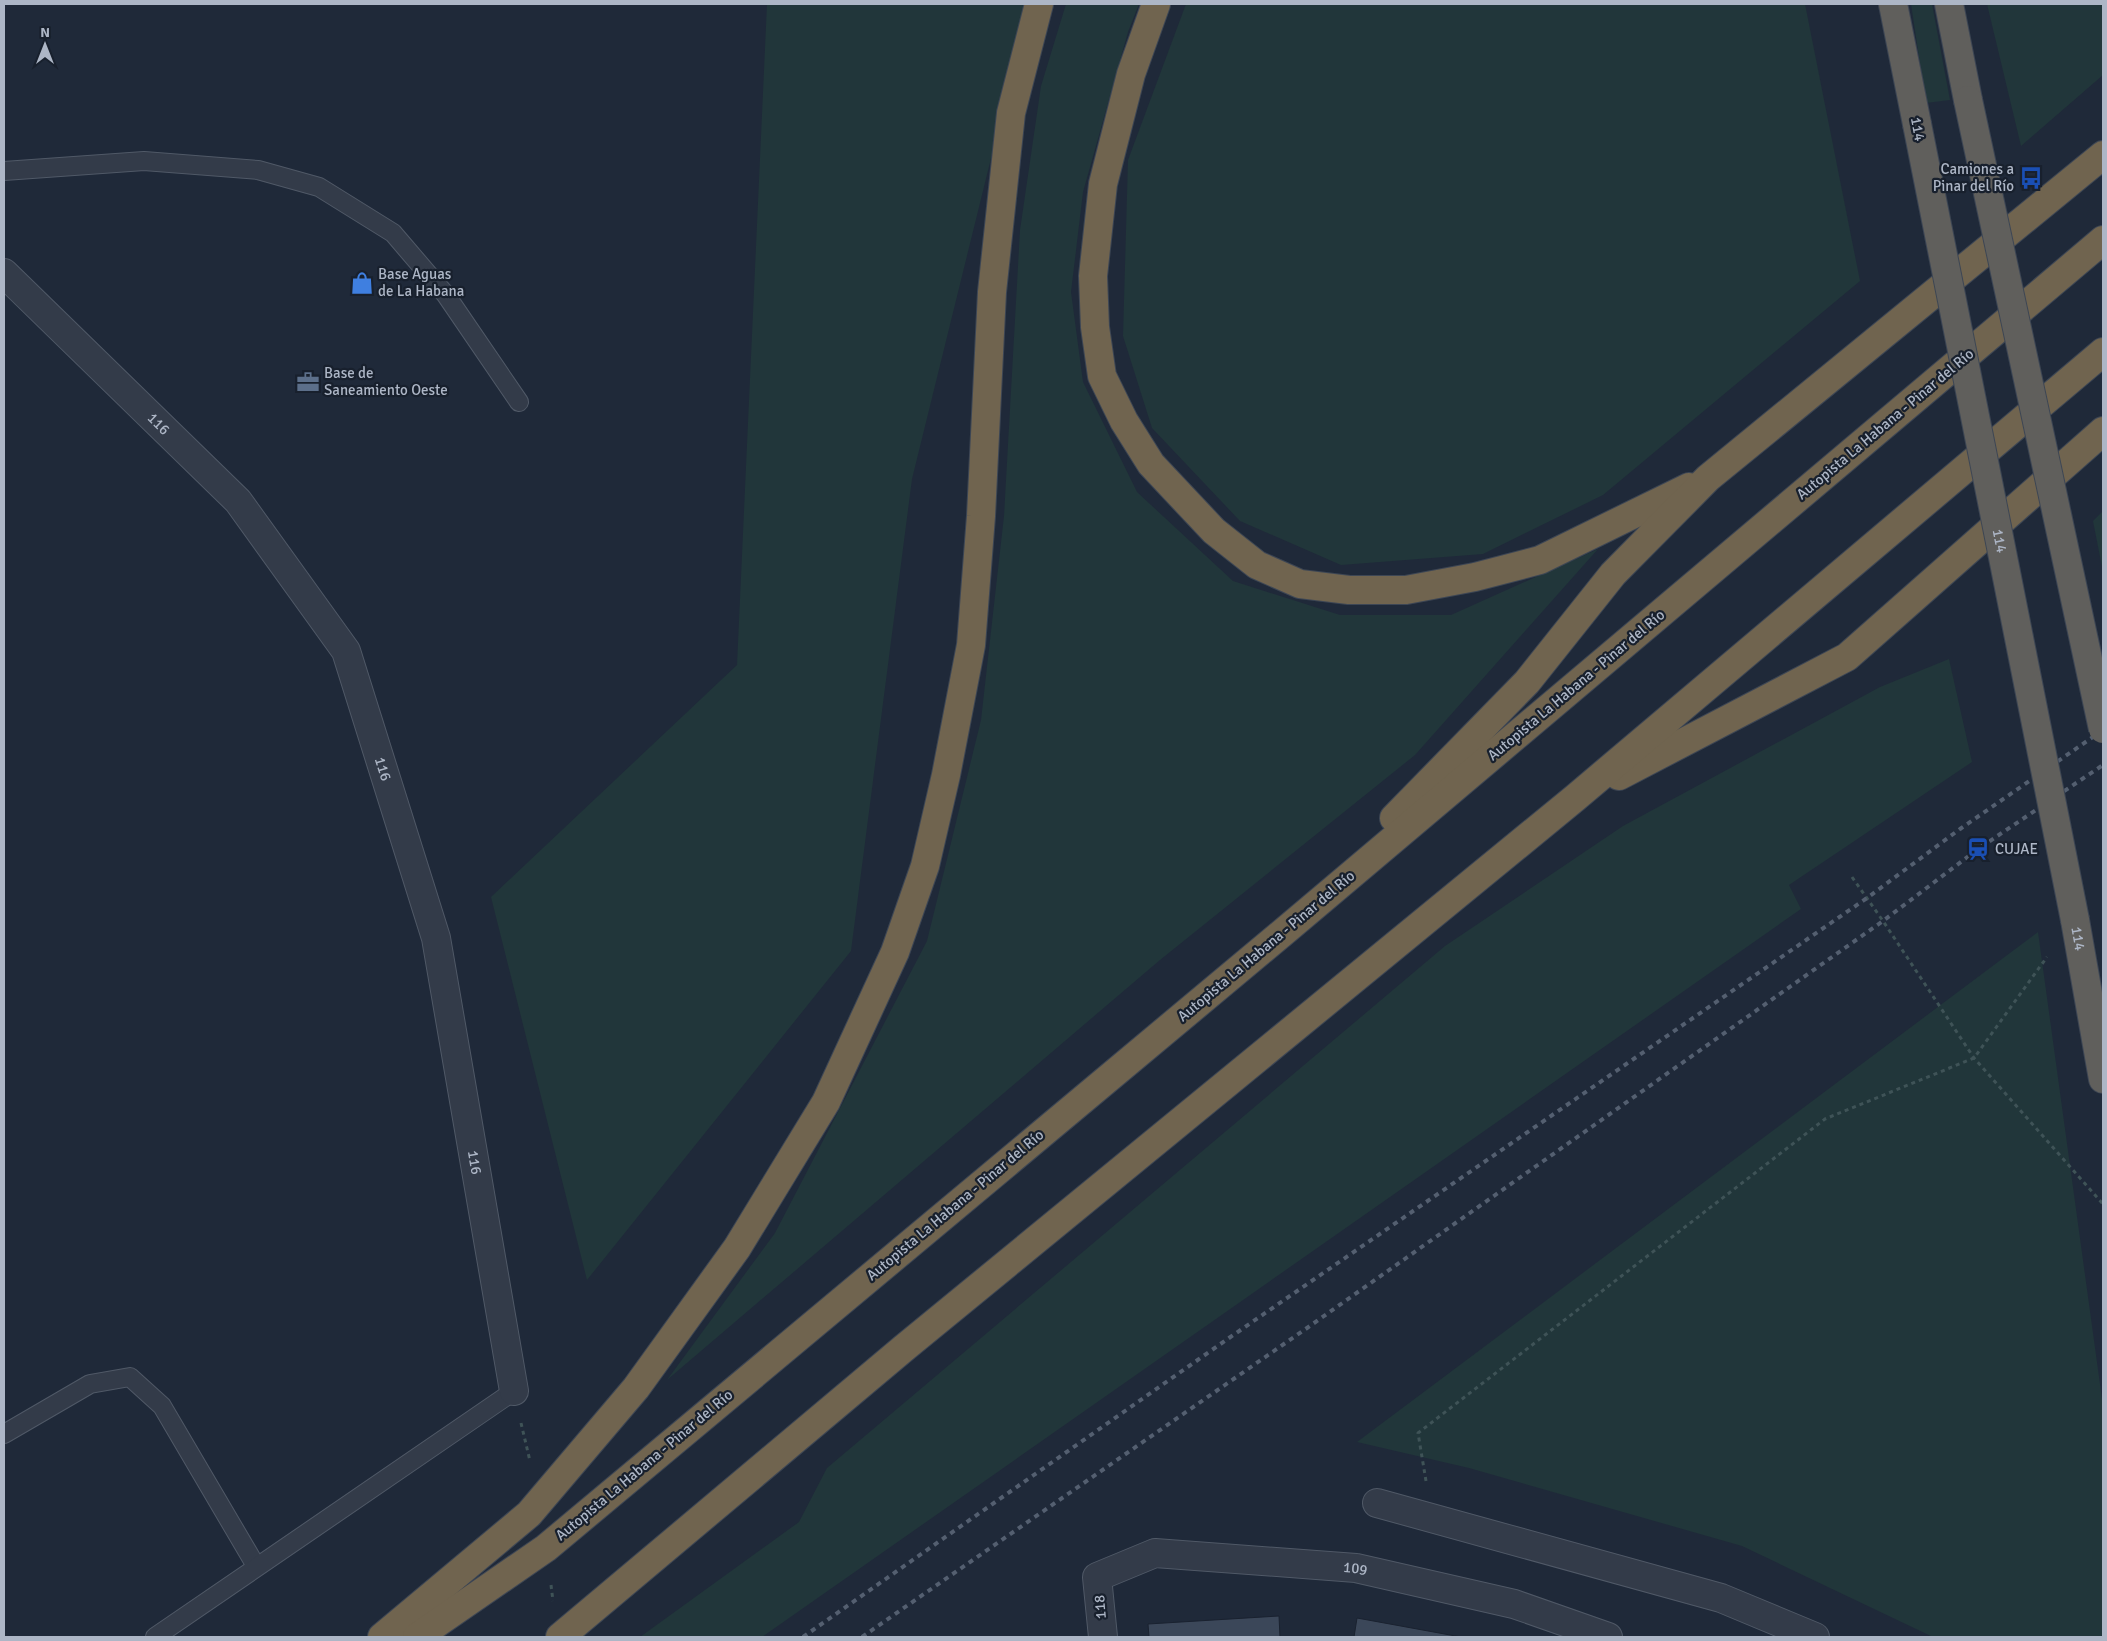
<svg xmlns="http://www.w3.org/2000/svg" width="2107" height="1641" font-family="Signika,sans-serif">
  <rect width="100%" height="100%" fill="#1f2939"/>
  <!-- green -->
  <g fill="#21363a">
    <polygon points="767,4 1029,4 912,479 851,951 587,1280 491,897 737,665"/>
    <polygon points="1066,4 1139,4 1128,32 1083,192 1071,292 1083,382 1137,492 1233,581 1340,615 1451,615 1598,549 1415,755 1160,960 667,1380 775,1233 927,941 981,720 1004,516 1020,230 1041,86"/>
    <polygon points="1186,4 1805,4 1860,281 1603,495 1483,554 1341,565 1240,521 1152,428 1123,336 1128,160"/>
    <polygon points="1911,4 1932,4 1950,100 1926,103"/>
    <polygon points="1987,4 2103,4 2103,75 2021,146"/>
    <polygon points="2103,511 2103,572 2093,521"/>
    <polygon points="1949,659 1972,762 1789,885 1801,909 762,1637 640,1637 799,1522 827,1468 1445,946 1623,826 1880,687"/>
    <polygon points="2038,932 2103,1406 2103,1637 1933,1637 1742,1546 1469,1468 1357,1442"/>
  </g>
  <!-- building -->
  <g fill="#3b4759" stroke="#1a2230">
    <polygon points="1279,1616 1280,1637 1149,1637 1148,1624"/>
    <polygon points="1357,1618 1461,1637 1354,1637"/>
  </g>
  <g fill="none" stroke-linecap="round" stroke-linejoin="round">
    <defs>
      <g id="service">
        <polyline points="4,171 144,161 258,170 319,187 393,233 446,295 519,402"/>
        <polyline points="4,1434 90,1384 130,1377 162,1406 256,1566"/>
        <polyline points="155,1637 514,1391"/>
      </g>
      <g id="minor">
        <path id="s1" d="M4,273L238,501L346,651L436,938L514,1391"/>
        <polyline points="1377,1503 1721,1598 1815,1637"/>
        <path id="s2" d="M1103,1637L1097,1577L1155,1553L1356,1568L1514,1604L1608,1637"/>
      </g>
      <g id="trunk">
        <polyline points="1893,4 1917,124"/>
        <polyline points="1949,4 1968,100"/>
        <path id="s3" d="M2075,920L2103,1079"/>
      </g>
      <g id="motorway">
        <polyline points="1156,4 1131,74 1103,184 1093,276 1095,327 1102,376 1124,421 1151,464 1214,531 1257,565 1300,584 1349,590 1406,590 1475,577 1540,560 1689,487"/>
        <polyline points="1619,776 1847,657 2103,431"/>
        <polyline points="1394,818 1527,682 1613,574 1708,478 2103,155"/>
        <polyline points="382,1637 529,1514 636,1388 737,1248 826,1102 895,952 925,866 946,775 971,645 981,516 992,292 1011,113 1039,4"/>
        <polyline points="417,1637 546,1548 1287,929 2103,240"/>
        <polyline points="560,1637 904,1348 1575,798 2103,352"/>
      </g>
    </defs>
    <!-- service casing -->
    <use href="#service" stroke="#505967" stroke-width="20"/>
    <!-- minor casing -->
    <use href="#minor" stroke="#505967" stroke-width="30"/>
    <!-- trunk casing -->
    <use href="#trunk" stroke="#3d4654" stroke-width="30"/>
    <!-- motorway casing -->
    <use href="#motorway" stroke="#3d4654" stroke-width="30"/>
    <!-- path -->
    <g stroke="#3f5357" stroke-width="3" stroke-dasharray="4 4" stroke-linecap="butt">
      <polyline points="1852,877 1883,921 1974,1058 2103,1204"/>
      <polyline points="521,1423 530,1461"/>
      <polyline points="1426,1481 1418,1433 1825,1119 1974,1058 2047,957"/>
      <polyline points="551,1585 553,1601"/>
    </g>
    <!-- service -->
    <use href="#service" stroke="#333b49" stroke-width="18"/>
    <!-- minor -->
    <use href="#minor" stroke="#333b49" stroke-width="28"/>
    <!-- trunk -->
    <use href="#trunk" stroke="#605f5c" stroke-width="28"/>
    <!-- motorway -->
    <use href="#motorway" stroke="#70644f" stroke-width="28"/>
    <!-- rail -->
    <g stroke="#545f70" stroke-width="4" stroke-dasharray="5 5" stroke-linecap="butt">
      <polyline points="803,1637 1229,1338 1867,898 1960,829 2103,730"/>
      <polyline points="862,1637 1307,1328 1883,921 1978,849 2103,765"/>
    </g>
    <defs>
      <g id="trunk-bridge">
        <polyline points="1968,100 2103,729"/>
        <path id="s4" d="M1917,124L2075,920"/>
      </g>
    </defs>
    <!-- trunk-bridge casing -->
    <use href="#trunk-bridge" stroke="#3d4654" stroke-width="30" stroke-linecap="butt"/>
    <!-- trunk-bridge -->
    <use href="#trunk-bridge" stroke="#605f5c" stroke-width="28"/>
  </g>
  <!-- icons -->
  <defs>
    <symbol id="bus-bare" viewBox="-9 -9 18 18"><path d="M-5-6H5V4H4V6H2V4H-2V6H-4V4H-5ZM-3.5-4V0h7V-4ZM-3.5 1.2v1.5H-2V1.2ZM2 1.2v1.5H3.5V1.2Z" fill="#1a4fb4" stroke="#18202d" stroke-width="2.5" paint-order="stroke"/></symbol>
    <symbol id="shop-bare" viewBox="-9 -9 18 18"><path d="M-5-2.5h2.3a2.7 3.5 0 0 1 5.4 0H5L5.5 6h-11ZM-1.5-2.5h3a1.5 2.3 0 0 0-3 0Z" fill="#3f7fe0" stroke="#18202d" stroke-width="2.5" paint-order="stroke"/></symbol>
    <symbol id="office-bare" viewBox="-9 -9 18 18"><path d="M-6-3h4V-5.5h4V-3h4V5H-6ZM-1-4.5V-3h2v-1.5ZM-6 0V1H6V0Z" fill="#5c6f8a" stroke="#18202d" stroke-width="2.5" paint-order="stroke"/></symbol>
    <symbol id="station-bare" viewBox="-9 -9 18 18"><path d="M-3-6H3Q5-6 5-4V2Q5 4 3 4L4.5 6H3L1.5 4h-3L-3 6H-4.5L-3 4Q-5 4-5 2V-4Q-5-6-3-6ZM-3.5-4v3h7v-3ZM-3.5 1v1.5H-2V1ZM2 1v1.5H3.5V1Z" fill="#1a4fb4" stroke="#18202d" stroke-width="2.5" paint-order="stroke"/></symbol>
  </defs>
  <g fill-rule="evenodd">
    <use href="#bus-bare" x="2015" y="162" width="32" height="32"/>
    <use href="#shop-bare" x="346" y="267" width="32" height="32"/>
    <use href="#office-bare" x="292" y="366" width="32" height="32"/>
    <use href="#station-bare" x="1962" y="833" width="32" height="32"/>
  </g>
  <g text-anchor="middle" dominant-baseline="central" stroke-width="4.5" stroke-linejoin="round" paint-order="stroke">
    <!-- street labels -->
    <g font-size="15" fill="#adb6c6" stroke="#18202d">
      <text transform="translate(1918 129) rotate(79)">114</text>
      <text stroke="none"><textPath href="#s1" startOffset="216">116</textPath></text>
      <text transform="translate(1885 424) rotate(-40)">Autopista La Habana - Pinar del Río</text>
      <text stroke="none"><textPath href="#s4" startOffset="425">114</textPath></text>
      <text transform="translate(1576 685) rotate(-40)">Autopista La Habana - Pinar del Río</text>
      <text stroke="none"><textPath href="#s1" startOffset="635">116</textPath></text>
      <text stroke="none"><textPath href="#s3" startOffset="19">114</textPath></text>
      <text transform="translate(1266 946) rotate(-40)">Autopista La Habana - Pinar del Río</text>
      <text stroke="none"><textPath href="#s1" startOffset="1040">116</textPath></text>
      <text transform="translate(955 1205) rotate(-40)">Autopista La Habana - Pinar del Río</text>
      <text transform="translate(644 1465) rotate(-40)">Autopista La Habana - Pinar del Río</text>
      <text stroke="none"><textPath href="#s2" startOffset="324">109</textPath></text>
      <text transform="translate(1100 1607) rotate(-95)">118</text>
    </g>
    <!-- poi labels -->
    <g font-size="15" fill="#adb6c6" stroke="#18202d" text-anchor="start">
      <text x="2014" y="169" text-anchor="end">Camiones a<tspan x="2014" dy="17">Pinar del Río</tspan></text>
      <text x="378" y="274">Base Aguas<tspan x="378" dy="17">de La Habana</tspan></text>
      <text x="324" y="373">Base de<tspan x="324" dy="17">Saneamiento Oeste</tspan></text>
      <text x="1995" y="849">CUJAE</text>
    </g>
  </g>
  <!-- border -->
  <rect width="2107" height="1641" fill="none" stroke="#adb6c6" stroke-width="10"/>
  <!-- north arrow -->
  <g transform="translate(45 45)" stroke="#18202d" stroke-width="4" paint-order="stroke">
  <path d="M0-4L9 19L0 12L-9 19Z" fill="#adb6c6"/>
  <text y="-8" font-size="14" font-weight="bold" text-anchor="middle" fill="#adb6c6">N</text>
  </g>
</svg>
